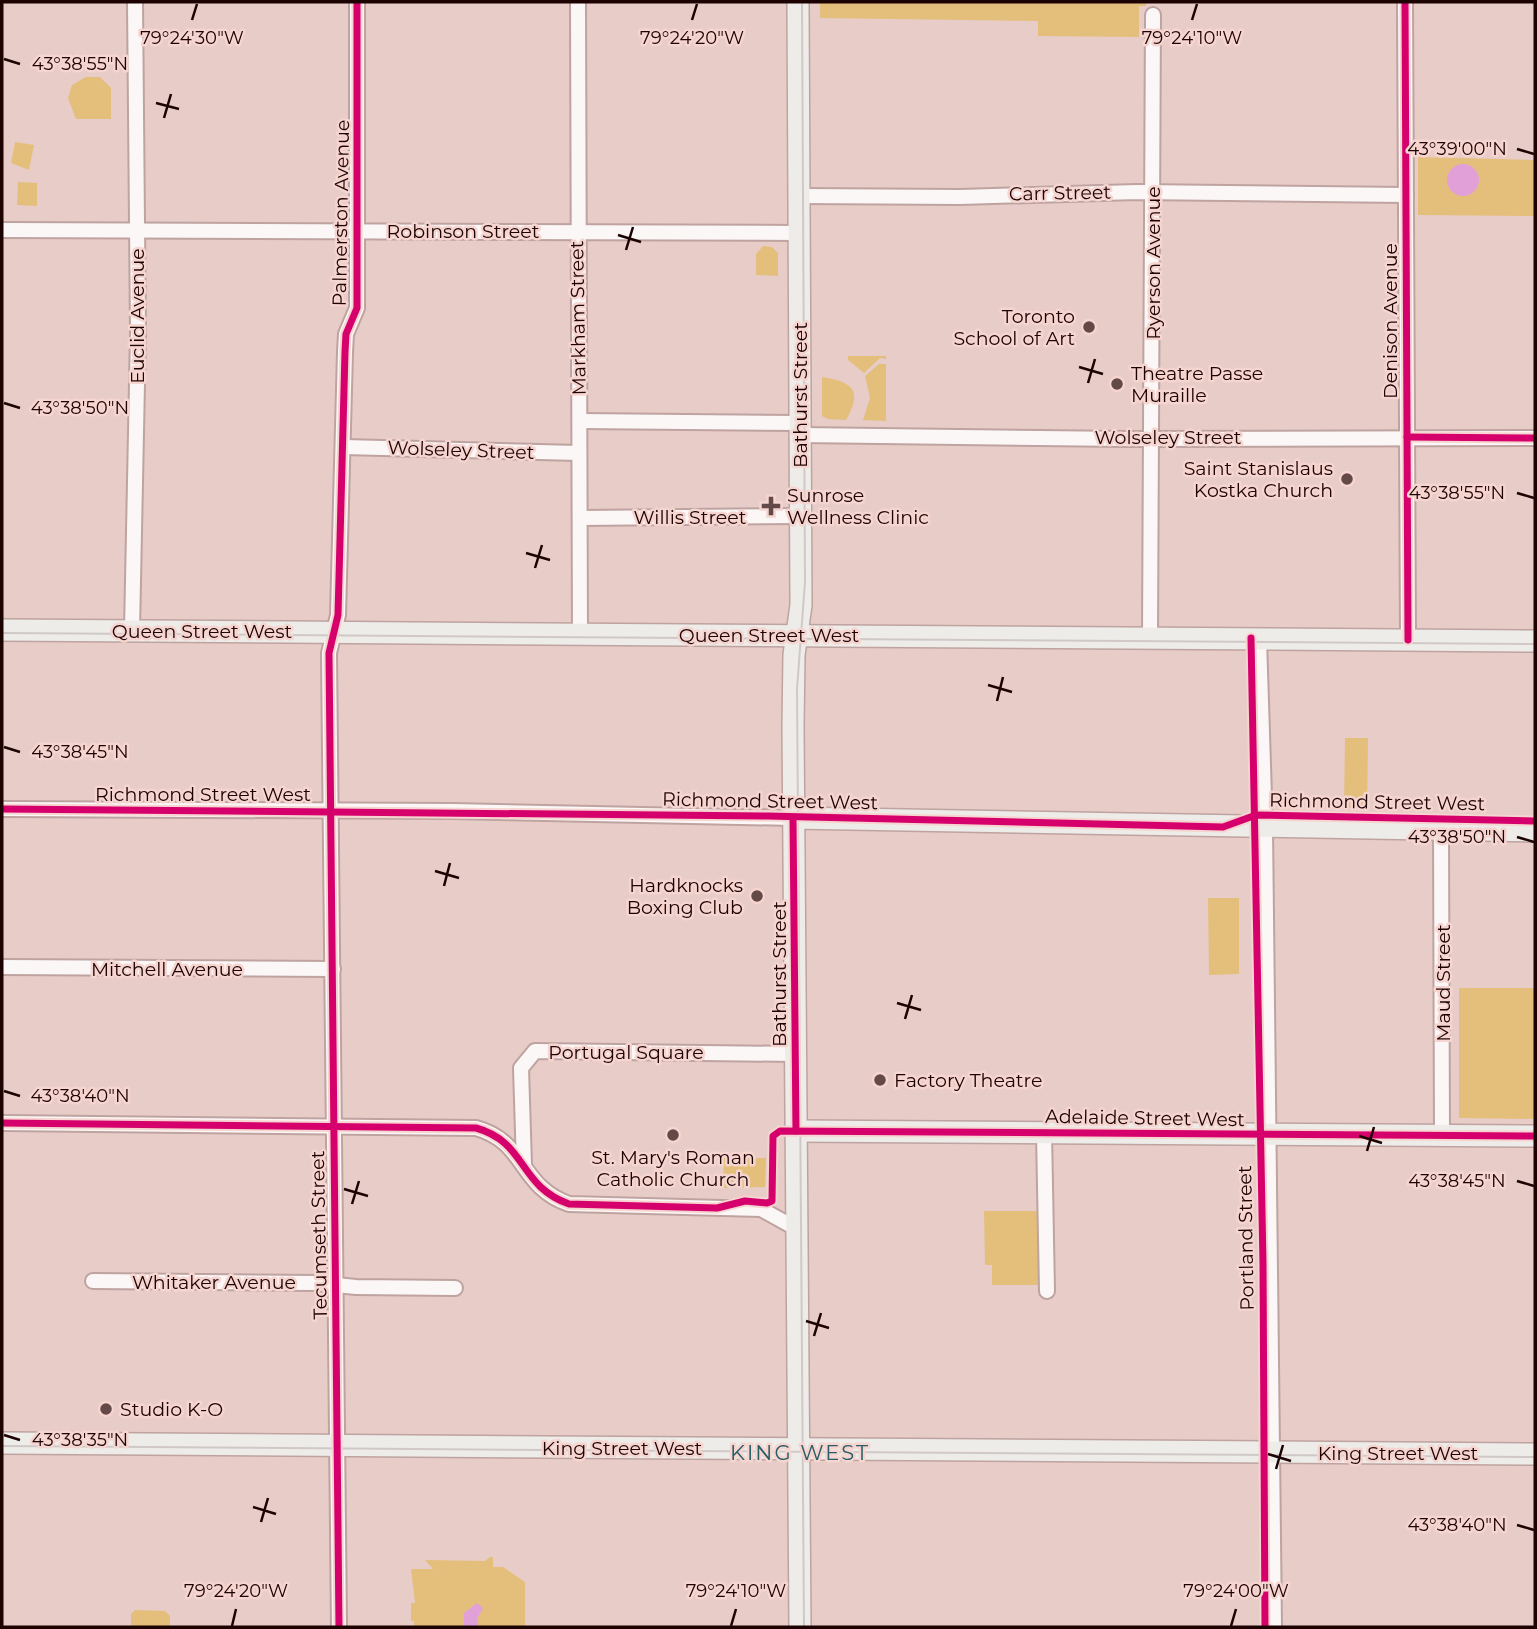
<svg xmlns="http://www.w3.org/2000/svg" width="1537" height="1629" font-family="Montserrat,sans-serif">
  <rect width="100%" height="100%" fill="#e7ccc8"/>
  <!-- green -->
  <g fill="#e4bf7b">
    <polygon points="820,2 1146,2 1146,6 1139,6 1139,37 1038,36 1038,21 820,18"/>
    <polygon points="86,77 100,77 111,88 111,119 76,119 68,98 72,85"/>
    <polygon points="15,142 34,145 29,170 11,163"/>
    <polygon points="1418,157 1535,160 1535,216 1418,215"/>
    <polygon points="18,182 37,183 37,206 17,205"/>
    <polygon points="763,246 772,247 778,253 778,276 756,275 756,254"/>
    <polygon points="848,356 886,356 886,359 880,358 864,373 848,360"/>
    <polygon points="879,364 886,364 886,421 863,420 870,398 865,376"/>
    <path d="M822,377C853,382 863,390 846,420L828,419L822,416Z"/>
    <polygon points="1345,738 1368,738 1367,808 1344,808"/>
    <polygon points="1208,898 1239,898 1239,974 1209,975"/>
    <polygon points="1459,988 1535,988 1535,1119 1459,1118"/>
    <polygon points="724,1158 766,1158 765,1187 723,1188"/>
    <polygon points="984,1211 1038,1211 1038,1285 992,1285 992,1265 985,1265"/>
    <polygon points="490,1557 493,1557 493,1567 503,1567 525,1582 525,1627 414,1627 414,1621 411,1621 411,1603 415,1603 411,1569 433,1569 425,1560 485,1561"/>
    <polygon points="135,1610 165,1611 170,1616 170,1627 131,1627 131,1614"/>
  </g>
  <!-- water -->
  <g fill="#e2a0d9">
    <circle cx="1463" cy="180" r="16"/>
    <polygon points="477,1603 483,1608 477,1619 478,1627 464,1627 464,1613"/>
  </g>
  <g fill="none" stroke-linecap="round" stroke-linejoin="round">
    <defs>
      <g id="street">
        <polyline points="578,2 580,635"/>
        <polyline points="1405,2 1408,640"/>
        <polyline points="799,196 960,197 1137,192 1406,195"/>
        <polyline points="2,230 799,233"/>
        <polyline points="580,421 800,423"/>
        <polyline points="800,435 1125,439 1535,438"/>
        <polyline points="344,447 579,453"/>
        <polyline points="580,518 800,516"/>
        <polyline points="132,631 138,333 135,2"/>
        <polyline points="1150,637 1153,15"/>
        <polyline points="1259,639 1265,828 1274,1627"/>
        <polyline points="2,809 453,811 793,818"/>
        <polyline points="1441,831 1442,1136"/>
        <polyline points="2,967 333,969"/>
        <path d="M2,1123L476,1128C527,1142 518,1186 569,1204L761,1209L797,1229"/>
        <polyline points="1044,1133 1047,1291"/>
        <polyline points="524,1165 521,1068 535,1051 796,1054"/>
        <polyline points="93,1281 315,1283 356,1287 455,1288"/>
        <polyline points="339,1627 329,653 338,615 345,352 346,334 357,308 357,2"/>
      </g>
      <g id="secondary">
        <polyline points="798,2 801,605 794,655 793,726 800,1627"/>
        <polyline points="2,630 1535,641"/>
        <polyline points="793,818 1535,831"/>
        <polyline points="796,1131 1535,1136"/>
        <polyline points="2,1443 1535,1454"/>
      </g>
    </defs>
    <!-- street casing -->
    <use href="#street" stroke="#bea3a0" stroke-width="18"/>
    <!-- secondary casing -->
    <use href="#secondary" stroke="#bea3a0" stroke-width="24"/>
    <!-- street -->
    <use href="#street" stroke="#fbf7f7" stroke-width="14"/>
    <!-- secondary -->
    <use href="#secondary" stroke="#edece9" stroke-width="21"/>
    <!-- tram -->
    <g stroke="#d0c8c7" stroke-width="2">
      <polyline points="802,2 805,582 797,689 804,1627"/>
      <polyline points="2,633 1535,644"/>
      <polyline points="2,1446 1535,1457"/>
    </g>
    <defs>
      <g id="cycleway">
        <polyline points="1405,2 1408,640"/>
        <polyline points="1407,437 1535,438"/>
        <polyline points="1251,638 1263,1264 1265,1627"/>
        <polyline points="2,809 768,816 1223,827 1256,815 1535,821"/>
        <polyline points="793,818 796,1131"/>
        <path d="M2,1123L476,1128C527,1142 518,1186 569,1204L717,1208L745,1201L767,1203L772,1201L773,1136L780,1131L1535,1136"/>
        <polyline points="339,1627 329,653 338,615 345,352 346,334 357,308 357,2"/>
      </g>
    </defs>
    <!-- cycleway casing -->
    <use href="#cycleway" stroke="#f6d4cf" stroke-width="11"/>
    <!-- cycleway -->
    <use href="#cycleway" stroke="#d6006c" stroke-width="7"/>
  </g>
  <!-- ticks -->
  <path fill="none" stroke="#1c0302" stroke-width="2.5" d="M192,20L197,4M692,20L697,4M1192,20L1197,4M4,59L20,64M156,103L179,109M164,118L171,94M1517,149L1534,154M618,235L641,242M626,250L633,227M1079,367L1103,374M1088,383L1095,359M4,403L20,408M1517,493L1534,498M526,553L550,560M535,568L542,545M988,685L1012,692M997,701L1003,677M4,747L20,752M1517,837L1534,842M435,871L459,878M444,886L450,863M897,1003L921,1010M905,1019L912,995M4,1091L20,1096M1359,1136L1382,1143M1367,1151L1374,1127M1517,1181L1534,1186M344,1189L368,1196M352,1204L359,1181M806,1321L829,1328M814,1336L821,1313M4,1435L20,1440M1268,1454L1291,1461M1276,1469L1283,1445M253,1507L276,1514M261,1522L268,1498M1517,1525L1534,1530M232,1626L236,1609M731,1626L736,1609M1231,1626L1236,1609"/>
  <!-- markers -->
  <g fill="#634947" stroke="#f6d4cf" stroke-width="2.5">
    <circle cx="1089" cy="327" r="7"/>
    <circle cx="1117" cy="384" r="7"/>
    <circle cx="1347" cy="479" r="7"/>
    <path d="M767.5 495.5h7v7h7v7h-7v7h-7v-7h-7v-7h7z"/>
    <circle cx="757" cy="896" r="7"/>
    <circle cx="880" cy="1080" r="7"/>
    <circle cx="673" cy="1135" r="7"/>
    <circle cx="106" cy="1409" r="7"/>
  </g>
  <g text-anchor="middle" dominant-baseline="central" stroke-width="5" stroke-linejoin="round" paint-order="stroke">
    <!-- street labels -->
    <g font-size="19" fill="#1c0302" stroke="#f6d4cf">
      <text transform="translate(1060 193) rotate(-1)">Carr Street</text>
      <text transform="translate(341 213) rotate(-89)">Palmerston Avenue</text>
      <text x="463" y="231">Robinson Street</text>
      <text transform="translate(1153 263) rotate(-90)">Ryerson Avenue</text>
      <text transform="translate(137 316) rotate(-90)">Euclid Avenue</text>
      <text transform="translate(578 318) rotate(-91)">Markham Street</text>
      <text transform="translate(1390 321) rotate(-90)">Denison Avenue</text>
      <text transform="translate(800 395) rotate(-90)">Bathurst Street</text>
      <text x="1168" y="437">Wolseley Street</text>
      <text transform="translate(461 450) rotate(2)">Wolseley Street</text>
      <text x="690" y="517">Willis Street</text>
      <text x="202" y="631">Queen Street West</text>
      <text x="769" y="635">Queen Street West</text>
      <text x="203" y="794">Richmond Street West</text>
      <text transform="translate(770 801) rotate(1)">Richmond Street West</text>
      <text transform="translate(1377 802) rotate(1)">Richmond Street West</text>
      <text x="167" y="969">Mitchell Avenue</text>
      <text transform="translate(779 974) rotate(-90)">Bathurst Street</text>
      <text transform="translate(1443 983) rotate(-90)">Maud Street</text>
      <text x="626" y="1052">Portugal Square</text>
      <text transform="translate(1145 1118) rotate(1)">Adelaide Street West</text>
      <text transform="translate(319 1235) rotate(-91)">Tecumseth Street</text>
      <text transform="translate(1246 1238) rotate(-91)">Portland Street</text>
      <text x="214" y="1282">Whitaker Avenue</text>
      <text x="622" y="1448">King Street West</text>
      <text x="1398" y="1453">King Street West</text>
    </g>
    <!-- poi labels -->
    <g font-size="19" fill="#1c0302" stroke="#f6d4cf" text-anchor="start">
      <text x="1075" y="316" text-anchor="end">Toronto<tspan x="1075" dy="22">School of Art</tspan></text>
      <text x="1131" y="373">Theatre Passe<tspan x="1131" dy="22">Muraille</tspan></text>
      <text x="1333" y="468" text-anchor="end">Saint Stanislaus<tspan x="1333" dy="22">Kostka Church</tspan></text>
      <text x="787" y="495">Sunrose<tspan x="787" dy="22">Wellness Clinic</tspan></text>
      <text x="743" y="885" text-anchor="end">Hardknocks<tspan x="743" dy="22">Boxing Club</tspan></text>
      <text x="894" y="1080">Factory Theatre</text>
      <text x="673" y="1157" text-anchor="middle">St. Mary's Roman<tspan x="673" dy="22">Catholic Church</tspan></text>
      <text x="120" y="1409">Studio K-O</text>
    </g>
    <!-- neighbourhood labels -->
    <g font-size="21" letter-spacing="2" fill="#255e66" stroke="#f6d4cf">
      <text x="800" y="1452">KING WEST</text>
    </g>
  </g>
  <g font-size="18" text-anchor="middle" fill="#1c0302" stroke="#f6d4cf" stroke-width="5" stroke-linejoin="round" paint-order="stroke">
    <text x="192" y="44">79°24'30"W</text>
    <text x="692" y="44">79°24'20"W</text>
    <text x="1192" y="44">79°24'10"W</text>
    <text x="80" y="70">43°38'55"N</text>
    <text x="1457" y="155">43°39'00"N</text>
    <text x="80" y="414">43°38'50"N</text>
    <text x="1457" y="499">43°38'55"N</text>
    <text x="80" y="758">43°38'45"N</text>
    <text x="1457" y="843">43°38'50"N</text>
    <text x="80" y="1102">43°38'40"N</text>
    <text x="1457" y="1187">43°38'45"N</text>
    <text x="80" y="1446">43°38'35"N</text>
    <text x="1457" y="1531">43°38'40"N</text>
    <text x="236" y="1597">79°24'20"W</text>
    <text x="736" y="1597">79°24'10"W</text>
    <text x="1236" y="1597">79°24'00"W</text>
  </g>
  <!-- border -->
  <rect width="1537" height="1629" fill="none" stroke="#1c0302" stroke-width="7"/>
</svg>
